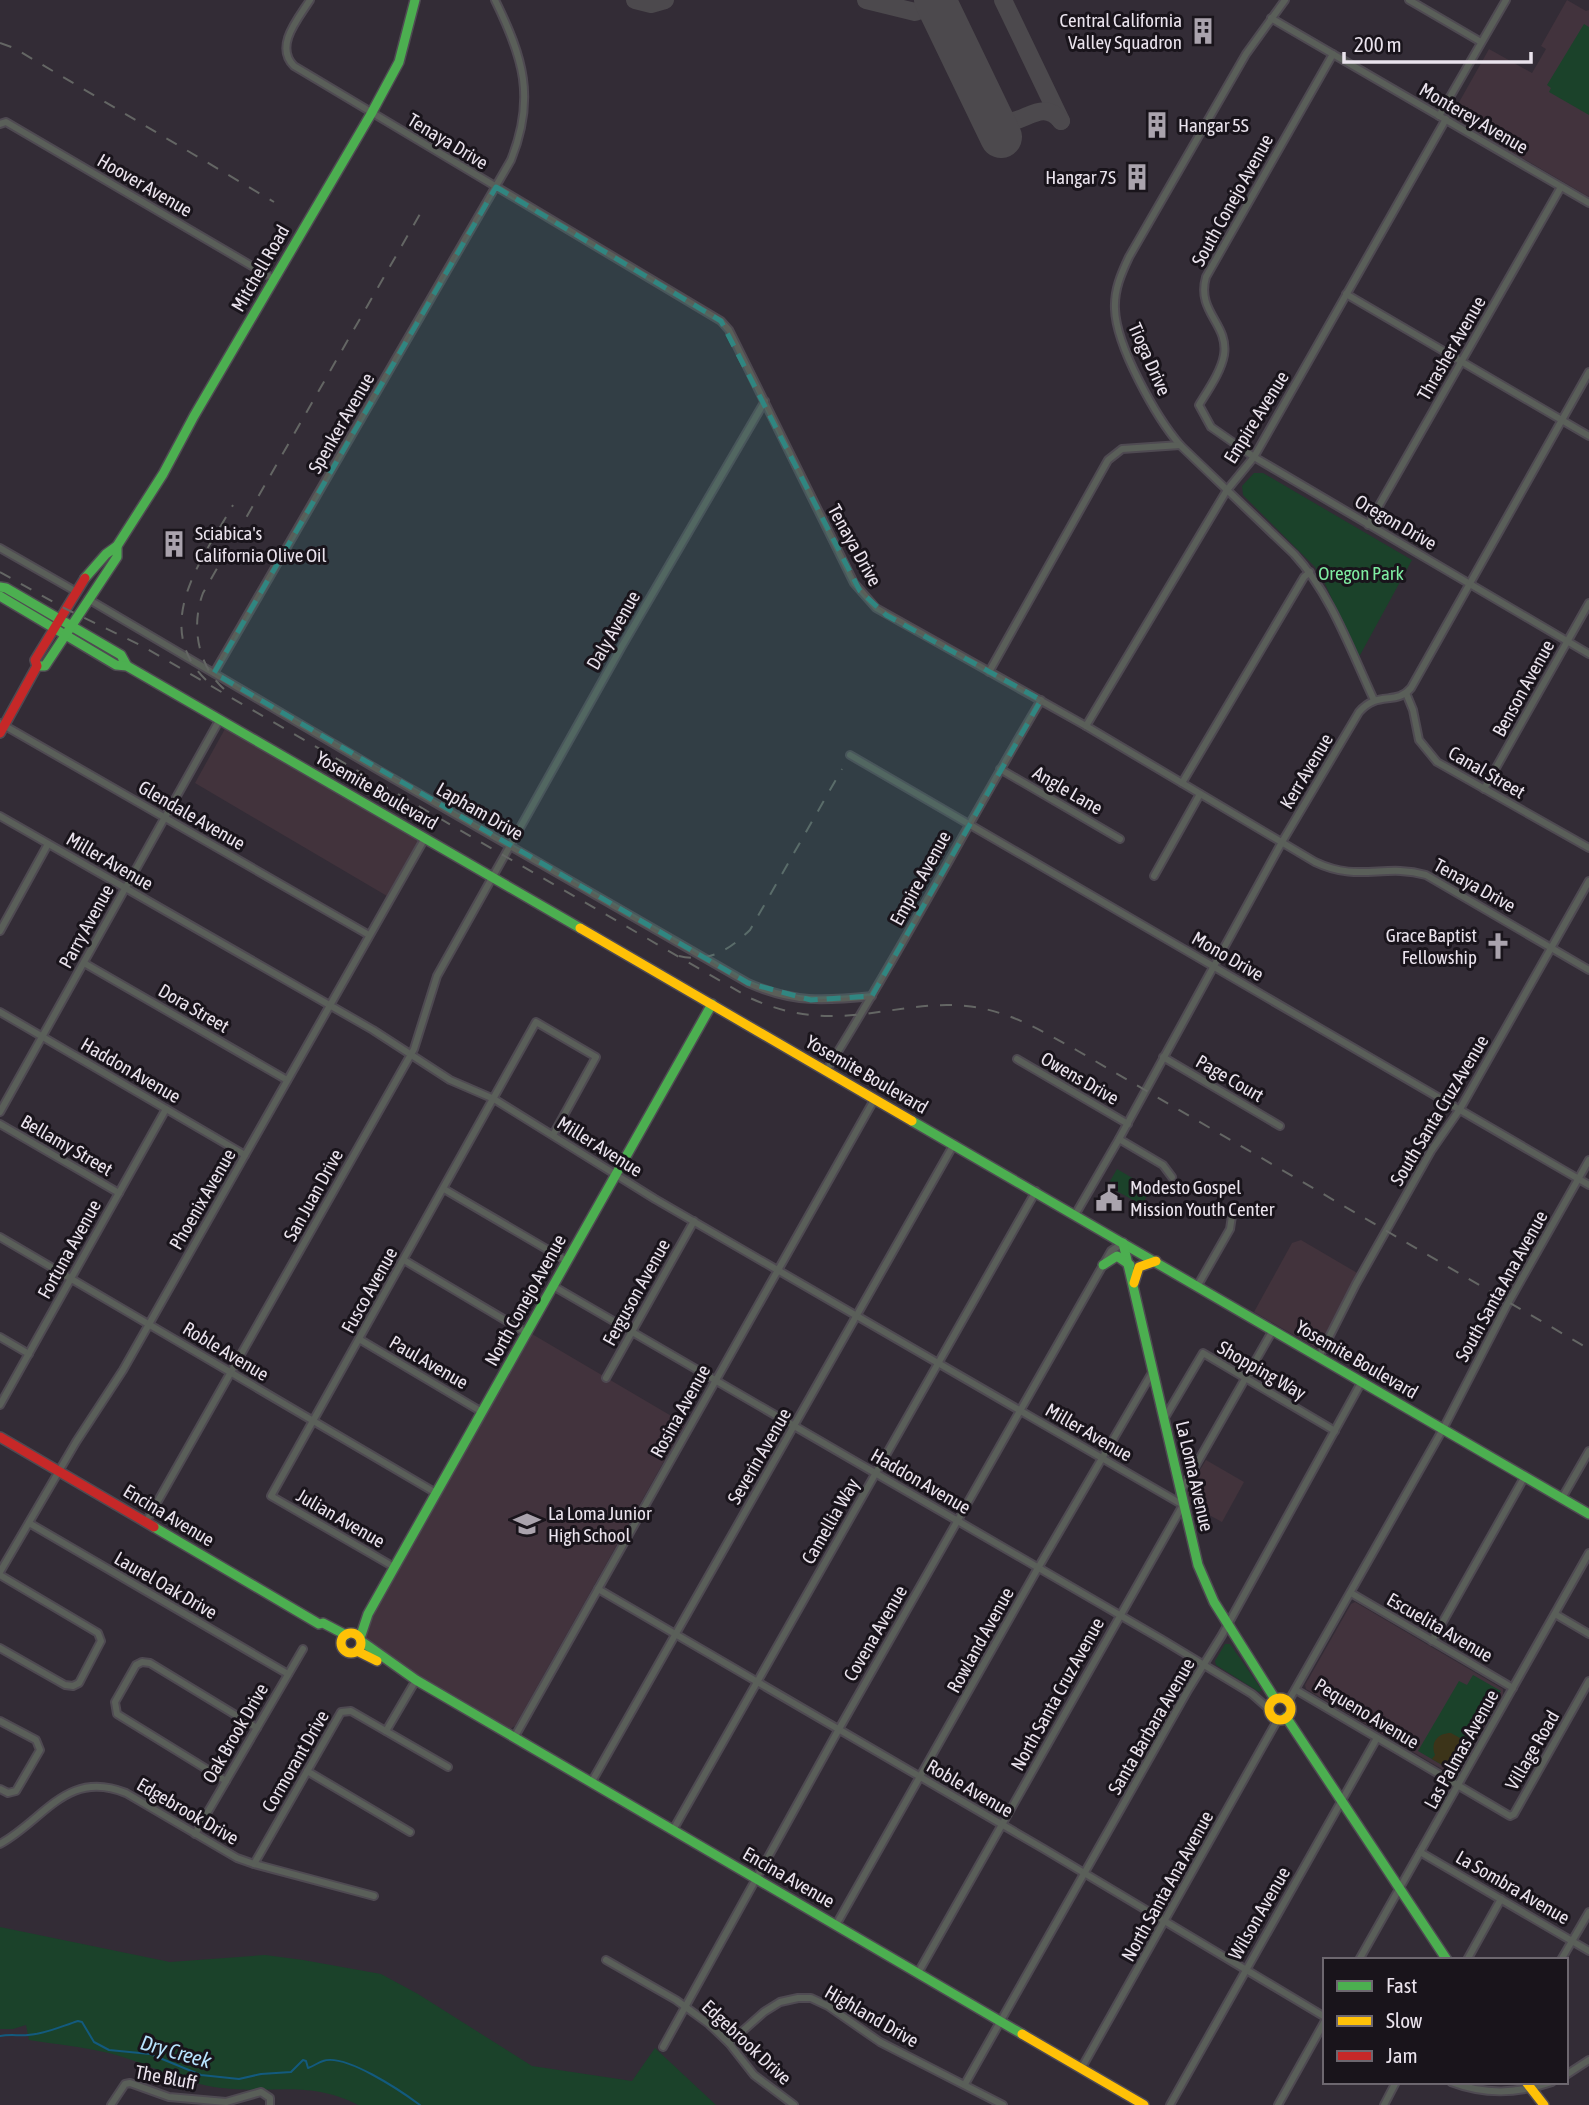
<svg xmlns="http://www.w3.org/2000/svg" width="1589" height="2105" font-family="'Asap Condensed',sans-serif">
  <rect width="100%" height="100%" fill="#332c36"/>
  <!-- commercial -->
  <g fill="#42333c">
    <polygon points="226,727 420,841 387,896 195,783"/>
    <polygon points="1301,1240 1359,1274 1319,1350 1254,1312 1292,1243"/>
    <polygon points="1206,1460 1244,1482 1222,1522 1185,1502 1185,1494"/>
  </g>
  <!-- education -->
  <g fill="#42333d">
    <polygon points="1567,0 1586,11 1589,10 1589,197 1454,118 1453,113 1489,49 1532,73 1546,49 1541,46"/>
    <polygon points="532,1334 685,1424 515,1726 510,1729 384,1656 364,1640 369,1621"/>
    <polygon points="1355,1602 1503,1689 1503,1694 1457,1775 1452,1775 1306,1689 1305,1685 1351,1604"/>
  </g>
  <!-- green -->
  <g fill="#1b422a">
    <polygon points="1584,24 1589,27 1589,115 1549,92 1551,88 1547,85"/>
    <polygon points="1254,473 1263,473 1412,560 1359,657 1325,584 1315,567 1243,495 1242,486"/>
    <polygon points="1117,1169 1151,1189 1142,1205 1111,1188 1112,1185 1109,1183"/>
    <polygon points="1225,1644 1230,1644 1262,1690 1259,1692 1216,1665 1215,1661"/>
    <polygon points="1473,1675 1501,1691 1454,1772 1418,1751 1459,1681 1467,1685"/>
    <path d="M0,1927L170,1962L265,1955L303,1960L381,1974L418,1994L532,2066L632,2081L655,2048L716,2105H358C310,2080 272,2094 221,2088C180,2083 148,2063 109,2053C83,2047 55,2044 29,2040L26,2025L13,2029H0Z"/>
  </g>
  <!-- sand -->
  <path fill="#3c3419" d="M1451,1733L1460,1738L1468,1749L1455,1772L1432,1759L1435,1755C1430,1742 1438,1733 1451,1733Z"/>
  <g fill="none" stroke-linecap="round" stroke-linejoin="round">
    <!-- stream -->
    <path stroke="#135a7e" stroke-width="2" d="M0,2036C10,2034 19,2036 28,2035C46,2034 62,2026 78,2021L82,2022L94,2042L109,2050L150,2054L201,2075L239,2079L261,2074L291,2072L303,2060L306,2061L308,2068C314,2066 317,2063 323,2061C345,2053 401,2091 420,2105"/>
    <!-- taxiway -->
    <g stroke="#4c494d" stroke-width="18">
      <polyline points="635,0 651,4 665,0"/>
      <polyline points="866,0 915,12 927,8 930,0"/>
      <polyline points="1003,0 1061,121"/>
      <path d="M989,111C1014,143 1037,91 1061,121"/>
    </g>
    <!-- runway -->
    <polyline stroke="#4c494d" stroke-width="42" points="935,0 1001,137"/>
    <defs>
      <g id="street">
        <path d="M310,0C298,19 274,46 294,66L721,321L729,330L854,583L876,608L1086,726L1315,862C1359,883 1384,863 1426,875L1589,970"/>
        <path d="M1285,0L1246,54L1129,257C1121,274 1114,290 1115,309C1116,346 1156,417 1180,445L1294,554C1331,594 1351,651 1374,700"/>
        <polyline points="1409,0 1481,42"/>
        <polyline points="1271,18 1589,203"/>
        <path d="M1333,54L1206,277C1196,312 1229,324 1224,355C1221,372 1208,390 1199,405L1211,427L1254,457L1589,654"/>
        <polyline points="1439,116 1506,0"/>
        <polyline points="0,124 6,122 274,279"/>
        <polyline points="1346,294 1589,436"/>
        <polyline points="1368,525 1561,187"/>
        <polyline points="0,548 75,591"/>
        <path d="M88,599L380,771L748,983C793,1003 824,1001 872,996"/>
        <polyline points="989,672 1108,460 1122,449 1180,445"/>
        <path d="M214,673L511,160C536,98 523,57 495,0"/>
        <polyline points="1406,693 1413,710 1419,740 1437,762 1589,848"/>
        <polyline points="0,723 369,935"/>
        <polyline points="1086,726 1227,490 1254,457 1446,119"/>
        <polyline points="850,755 1589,1185"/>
        <polyline points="1000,769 1120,839"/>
        <polyline points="1182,783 1304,577 1310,572"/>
        <polyline points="1484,789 1589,603"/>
        <polyline points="0,816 373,1030 450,1080 494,1099 655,1199 1183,1505 918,1973"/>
        <polyline points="1154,876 1200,794"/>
        <polyline points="0,931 48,844"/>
        <polyline points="84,963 287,1080"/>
        <polyline points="0,1012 245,1155"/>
        <polyline points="1163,1057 1280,1126"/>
        <polyline points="1017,1059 1128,1124"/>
        <path d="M826,1071C902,950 968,823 1041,700"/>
        <polyline points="0,1112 220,719"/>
        <polyline points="0,1124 119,1193"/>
        <polyline points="1119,1139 1163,1165 1172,1177"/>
        <polyline points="444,1189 567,1261"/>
        <path d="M1075,1215L1119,1139L1282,842L1359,712C1378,690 1396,706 1411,688L1589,372"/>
        <polyline points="0,1237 436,1493"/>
        <polyline points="404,1260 527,1333"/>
        <polyline points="1198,1285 1230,1229 1232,1216"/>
        <polyline points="553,1286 1161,1639 1252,1694 1269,1709"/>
        <polyline points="0,1337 29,1354"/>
        <polyline points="359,1339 482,1412"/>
        <polyline points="1319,1357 1356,1284 1431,1151 1460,1109 1589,881"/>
        <polyline points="606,1378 694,1221"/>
        <polyline points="0,1405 166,1109"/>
        <polyline points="1164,1419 1203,1353 1335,1431"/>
        <polyline points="1180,1493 1273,1330"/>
        <polyline points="1562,1498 1589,1451"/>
        <polyline points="146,1522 414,1049 437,976 622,646 765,401"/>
        <polyline points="29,1523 288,1674"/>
        <polyline points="394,1567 271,1496 536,1022 596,1057 553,1135"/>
        <polyline points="0,1572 76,1442 123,1370 425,838"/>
        <polyline points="0,1575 98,1633 101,1641 79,1683 73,1686 65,1685 0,1648"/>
        <polyline points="598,1589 1044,1849 1325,2017"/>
        <polyline points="1351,1593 1513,1688"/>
        <polyline points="1555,1614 1589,1634"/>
        <polyline points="1432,1641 1525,1476"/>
        <polyline points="1296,1690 1510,1816 1514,1814 1589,1681"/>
        <polyline points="1288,1702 1443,1429 1507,1305 1589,1160"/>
        <polyline points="0,1721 36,1740 40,1750 16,1791 8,1793 0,1789"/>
        <polyline points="386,1731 416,1680"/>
        <polyline points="514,1738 874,1100"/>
        <polyline points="307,1771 410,1832"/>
        <polyline points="226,1781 117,1714 115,1702 136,1665 142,1662 150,1663 257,1728"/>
        <polyline points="591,1783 954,1144"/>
        <polyline points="673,1830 1036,1191"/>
        <polyline points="195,1834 303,1649"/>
        <path d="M0,1844C45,1819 67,1769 126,1793L237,1858L254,1864L374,1896"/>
        <polyline points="1420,1852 1589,1951"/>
        <polyline points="254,1864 341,1712 351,1711 448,1767"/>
        <polyline points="836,1925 1038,1568 1153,1371"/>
        <polyline points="606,1960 676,2000 709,2024 729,2043 754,2075 794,2105"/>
        <polyline points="1359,1960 1589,1553"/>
        <polyline points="1467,1960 1501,1899"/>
        <polyline points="1561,1960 1589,1912"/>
        <polyline points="729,2043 764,2012 780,2002 798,1998 811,1998 828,2006 880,2042 1003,2105"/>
        <polyline points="663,2047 839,1729 1111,1251 1123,1243"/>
        <polyline points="1081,2069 1278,1719"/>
        <polyline points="1566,2075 1589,2060"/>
        <path d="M1451,2082C1485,2095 1517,2094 1552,2082"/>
        <polyline points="965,2084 1188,1690 1222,1635 1361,1383"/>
        <polyline points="111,2105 125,2084 130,2083 169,2097 226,2102 261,2092 270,2098 270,2105"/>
        <polyline points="1170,2105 1377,1738"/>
        <polyline points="1278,2105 1325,2021"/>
        <polyline points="1384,2105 1396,2082"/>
      </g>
      <g id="fast">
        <polyline points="85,578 106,554 117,546 163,474 194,416 371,114 399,62 415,0"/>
        <polyline points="0,587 6,588 121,655 127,666"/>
        <polyline points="0,596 116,665 127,666 580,928"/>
        <polyline points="37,666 45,666 117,557 117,546"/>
        <polyline points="912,1121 1589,1514"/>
        <polyline points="1123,1243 1198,1565 1214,1602 1275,1699"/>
        <polyline points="1103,1265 1117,1256 1130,1265"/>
        <polyline points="154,1527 319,1624 323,1623 346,1635"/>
        <polyline points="360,1638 368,1614 712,1004"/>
        <polyline points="361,1641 416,1680 1022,2034"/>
        <polyline points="1286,1717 1447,1960"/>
      </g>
      <g id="slow">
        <polyline points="580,928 912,1121"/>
        <polyline points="1134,1283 1139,1267 1156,1261"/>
        <circle cx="351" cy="1643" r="10"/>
        <polyline points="357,1651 377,1661"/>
        <circle cx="1280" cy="1709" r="11"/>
        <polyline points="1022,2034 1144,2105"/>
        <polyline points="1526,2082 1544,2105"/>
      </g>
      <g id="jam">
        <polyline points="0,733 37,666 35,660 85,578"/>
        <polyline points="0,1437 154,1527"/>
      </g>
    </defs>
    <!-- street casing -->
    <use href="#street" stroke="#4f4a52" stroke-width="10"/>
    <!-- fast casing -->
    <use href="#fast" stroke="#4f4a52" stroke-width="12"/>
    <!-- slow casing -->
    <use href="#slow" stroke="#4f4a52" stroke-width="12"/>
    <!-- jam casing -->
    <use href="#jam" stroke="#4f4a52" stroke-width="12"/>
    <!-- street -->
    <use href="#street" stroke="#5a5f59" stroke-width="6"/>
    <!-- fast -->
    <use href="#fast" stroke="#4caf50" stroke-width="9"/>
    <!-- slow -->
    <use href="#slow" stroke="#ffc107" stroke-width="9"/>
    <!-- jam -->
    <use href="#jam" stroke="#c62828" stroke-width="9"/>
    <!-- rail -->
    <g stroke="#646664" stroke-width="2" stroke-dasharray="12 12" stroke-linecap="butt">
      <polyline points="0,43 14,48 274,202"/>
      <path d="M0,572L64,608L142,646L750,998C774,1009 801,1016 828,1016C874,1017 919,1001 966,1006C1008,1010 1042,1031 1078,1051L1589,1349"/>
      <path d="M206,680C150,625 203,558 233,505"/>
      <path d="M224,689C197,665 191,625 203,593L424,207"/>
      <path d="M679,956C709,963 729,950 750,930L842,769"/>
    </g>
  </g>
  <!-- marked area -->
  <path fill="#308681" fill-opacity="0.2" stroke="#308681" stroke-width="5" stroke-dasharray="14 9" stroke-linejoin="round" d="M496,187L721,321L860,591L886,615L1041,700L872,996L811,1000L748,983L214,673Z"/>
  <!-- icons -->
  <defs>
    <symbol id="building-bare" viewBox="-9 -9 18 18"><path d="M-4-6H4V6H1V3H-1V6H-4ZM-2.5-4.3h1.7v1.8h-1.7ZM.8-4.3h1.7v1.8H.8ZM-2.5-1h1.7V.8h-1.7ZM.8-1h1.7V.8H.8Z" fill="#aaa3ad" stroke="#19141b" stroke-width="2.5" paint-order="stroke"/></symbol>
    <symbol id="church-bare" viewBox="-9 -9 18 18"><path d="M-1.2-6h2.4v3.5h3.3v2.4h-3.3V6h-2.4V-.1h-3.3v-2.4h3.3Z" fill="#aaa3ad" stroke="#19141b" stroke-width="2.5" paint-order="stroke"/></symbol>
    <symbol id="civic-bare" viewBox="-9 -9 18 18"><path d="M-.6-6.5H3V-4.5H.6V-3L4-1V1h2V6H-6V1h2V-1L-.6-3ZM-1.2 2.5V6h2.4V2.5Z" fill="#aaa3ad" stroke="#19141b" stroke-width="2.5" paint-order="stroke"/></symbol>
    <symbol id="school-bare" viewBox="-9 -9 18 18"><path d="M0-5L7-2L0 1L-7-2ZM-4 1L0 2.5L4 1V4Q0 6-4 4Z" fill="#aaa3ad" stroke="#19141b" stroke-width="2.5" paint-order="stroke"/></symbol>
  </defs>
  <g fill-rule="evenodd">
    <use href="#building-bare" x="1184" y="12" width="38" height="38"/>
    <use href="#building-bare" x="1138" y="106" width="38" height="38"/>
    <use href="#building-bare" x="1118" y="158" width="38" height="38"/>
    <use href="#building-bare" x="155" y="525" width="38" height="38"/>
    <use href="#church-bare" x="1479" y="927" width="38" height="38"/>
    <use href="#civic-bare" x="1090" y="1179" width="38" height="38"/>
    <use href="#school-bare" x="508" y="1505" width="38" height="38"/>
  </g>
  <g text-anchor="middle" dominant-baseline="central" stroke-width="6" stroke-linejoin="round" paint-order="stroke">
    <!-- poi labels -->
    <g font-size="19" fill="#eae3ed" stroke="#19141b" text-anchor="start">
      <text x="1182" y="20" text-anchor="end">Central California<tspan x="1182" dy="22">Valley Squadron</tspan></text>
      <text x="1178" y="125">Hangar 5S</text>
      <text x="1116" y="177" text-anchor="end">Hangar 7S</text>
      <text x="195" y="533">Sciabica's<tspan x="195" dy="22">California Olive Oil</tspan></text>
      <text x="1477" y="935" text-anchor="end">Grace Baptist<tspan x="1477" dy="22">Fellowship</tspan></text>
      <text x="1130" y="1187">Modesto Gospel<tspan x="1130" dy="22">Mission Youth Center</tspan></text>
      <text x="548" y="1513">La Loma Junior<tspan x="548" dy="22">High School</tspan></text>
    </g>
    <!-- street labels -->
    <g font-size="19" fill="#eae3ed" stroke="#19141b">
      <text transform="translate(1474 118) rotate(30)">Monterey Avenue</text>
      <text transform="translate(448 141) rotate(31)">Tenaya Drive</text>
      <text transform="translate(145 185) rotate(30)">Hoover Avenue</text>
      <text transform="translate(1232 200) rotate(-61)">South Conejo Avenue</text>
      <text transform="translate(260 268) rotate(-60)">Mitchell Road</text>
      <text transform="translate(1451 348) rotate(-60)">Thrasher Avenue</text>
      <text transform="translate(1150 359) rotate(66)">Tioga Drive</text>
      <text transform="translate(1256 417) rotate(-58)">Empire Avenue</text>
      <text transform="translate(341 423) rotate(-60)">Spenker Avenue</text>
      <text transform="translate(1396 522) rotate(30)">Oregon Drive</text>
      <text transform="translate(855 545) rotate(61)">Tenaya Drive</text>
      <text transform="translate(613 630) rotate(-60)">Daly Avenue</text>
      <text transform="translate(1523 688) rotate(-61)">Benson Avenue</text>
      <text transform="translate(1306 771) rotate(-59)">Kerr Avenue</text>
      <text transform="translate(1487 772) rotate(30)">Canal Street</text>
      <text transform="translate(377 790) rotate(30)">Yosemite Boulevard</text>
      <text transform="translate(1068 790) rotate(30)">Angle Lane</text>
      <text transform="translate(480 811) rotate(30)">Lapham Drive</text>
      <text transform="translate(192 815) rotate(30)">Glendale Avenue</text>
      <text transform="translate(110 861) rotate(30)">Miller Avenue</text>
      <text transform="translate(920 878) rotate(-61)">Empire Avenue</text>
      <text transform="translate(1475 885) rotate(29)">Tenaya Drive</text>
      <text transform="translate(86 926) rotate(-61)">Parry Avenue</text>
      <text transform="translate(1228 956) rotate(30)">Mono Drive</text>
      <text transform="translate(194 1008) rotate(30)">Dora Street</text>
      <text transform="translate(131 1070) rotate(30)">Haddon Avenue</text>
      <text transform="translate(867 1074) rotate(30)">Yosemite Boulevard</text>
      <text transform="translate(1080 1078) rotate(30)">Owens Drive</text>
      <text transform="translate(1230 1078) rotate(30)">Page Court</text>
      <text transform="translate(1439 1110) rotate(-59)">South Santa Cruz Avenue</text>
      <text transform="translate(67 1145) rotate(30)">Bellamy Street</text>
      <text transform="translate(600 1146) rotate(32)">Miller Avenue</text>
      <text transform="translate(313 1195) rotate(-61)">San Juan Drive</text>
      <text transform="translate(202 1199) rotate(-60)">Phoenix Avenue</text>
      <text transform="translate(69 1249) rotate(-61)">Fortuna Avenue</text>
      <text transform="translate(1501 1286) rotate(-61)">South Santa Ana Avenue</text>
      <text transform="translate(369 1290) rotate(-61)">Fusco Avenue</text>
      <text transform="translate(636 1292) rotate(-61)">Ferguson Avenue</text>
      <text transform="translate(525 1300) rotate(-61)">North Conejo Avenue</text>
      <text transform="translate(226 1351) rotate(31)">Roble Avenue</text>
      <text transform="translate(1357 1359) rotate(30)">Yosemite Boulevard</text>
      <text transform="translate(429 1362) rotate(30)">Paul Avenue</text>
      <text transform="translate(1262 1370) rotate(30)">Shopping Way</text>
      <text transform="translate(680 1411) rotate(-61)">Rosina Avenue</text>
      <text transform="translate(1089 1432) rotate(30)">Miller Avenue</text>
      <text transform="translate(759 1456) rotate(-60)">Severin Avenue</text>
      <text transform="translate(1195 1476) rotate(77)">La Loma Avenue</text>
      <text transform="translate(921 1481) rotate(30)">Haddon Avenue</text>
      <text transform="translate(169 1515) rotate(31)">Encina Avenue</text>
      <text transform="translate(341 1518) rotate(30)">Julian Avenue</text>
      <text transform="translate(830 1521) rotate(-60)">Camellia Way</text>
      <text transform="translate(166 1585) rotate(30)">Laurel Oak Drive</text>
      <text transform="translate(1440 1627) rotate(30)">Escuelita Avenue</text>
      <text transform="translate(875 1633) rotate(-60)">Covena Avenue</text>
      <text transform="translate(980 1640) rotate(-61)">Rowland Avenue</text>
      <text transform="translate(1057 1694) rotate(-61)">North Santa Cruz Avenue</text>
      <text transform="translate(1367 1713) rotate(31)">Pequeno Avenue</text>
      <text transform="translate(1151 1726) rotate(-60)">Santa Barbara Avenue</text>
      <text transform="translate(235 1733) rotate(-60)">Oak Brook Drive</text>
      <text transform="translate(1461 1749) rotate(-61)">Las Palmas Avenue</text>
      <text transform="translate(1532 1750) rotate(-60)">Village Road</text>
      <text transform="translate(295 1761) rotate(-60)">Cormorant Drive</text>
      <text transform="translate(970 1788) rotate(30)">Roble Avenue</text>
      <text transform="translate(188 1811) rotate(30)">Edgebrook Drive</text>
      <text transform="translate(789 1877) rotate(30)">Encina Avenue</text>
      <text transform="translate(1167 1886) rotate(-61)">North Santa Ana Avenue</text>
      <text transform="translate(1513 1887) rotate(30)">La Sombra Avenue</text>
      <text transform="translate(1259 1913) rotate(-60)">Wilson Avenue</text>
      <text transform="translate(872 2016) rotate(30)">Highland Drive</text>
      <text transform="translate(747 2042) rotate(43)">Edgebrook Drive</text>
      <text transform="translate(166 2077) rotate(11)">The Bluff</text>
    </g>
    <!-- park labels -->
    <g font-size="19" fill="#7feda2" stroke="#19141b">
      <text x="1361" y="573">Oregon Park</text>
    </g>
    <!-- water labels -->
    <g font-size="21" font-style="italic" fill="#b8e4ff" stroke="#19141b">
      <text transform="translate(176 2051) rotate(16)">Dry Creek</text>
    </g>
  </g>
  <!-- legend -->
  <rect x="1323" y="1958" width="245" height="126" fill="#19141b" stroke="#6d676f" stroke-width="2"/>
  <rect x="1337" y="1981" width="35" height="10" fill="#4caf50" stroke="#6d676f" stroke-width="2"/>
  <text x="1386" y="1993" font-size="21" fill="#eae3ed">Fast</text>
  <rect x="1337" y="2016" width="35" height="10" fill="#ffc107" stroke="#6d676f" stroke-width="2"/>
  <text x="1386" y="2028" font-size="21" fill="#eae3ed">Slow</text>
  <rect x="1337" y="2051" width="35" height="10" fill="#c62828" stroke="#6d676f" stroke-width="2"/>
  <text x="1386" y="2063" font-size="21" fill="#eae3ed">Jam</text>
  <!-- scale -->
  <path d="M1344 52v10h187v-10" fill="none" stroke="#eae3ed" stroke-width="3.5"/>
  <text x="1354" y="52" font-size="21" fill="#eae3ed" stroke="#19141b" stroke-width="5" paint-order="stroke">200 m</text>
</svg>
